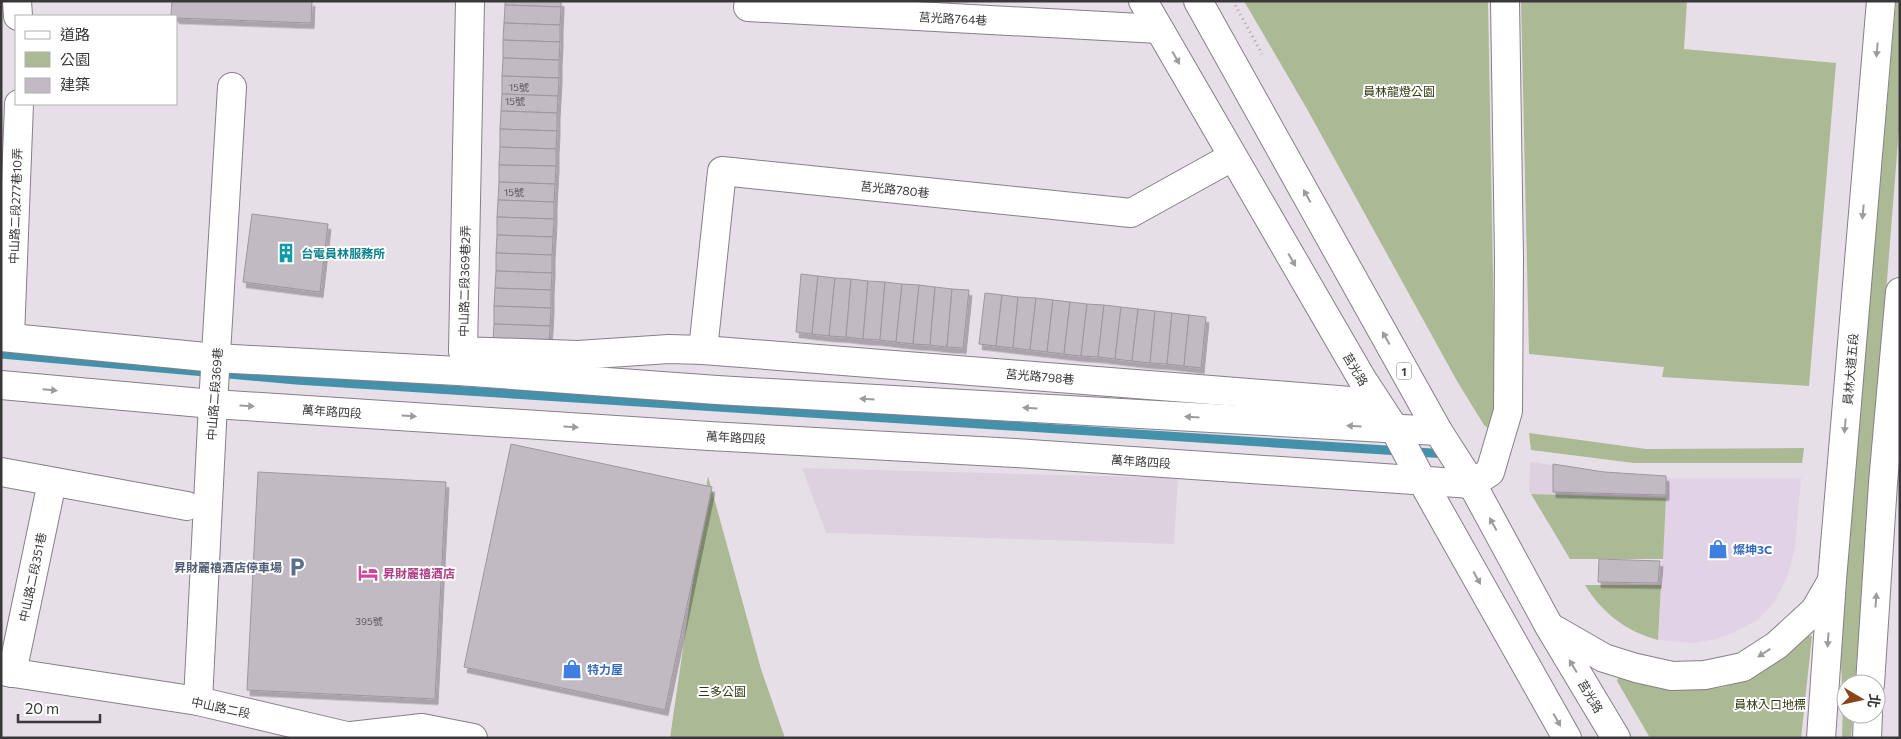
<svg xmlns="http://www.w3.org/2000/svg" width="1901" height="739" font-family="Commissioner,'Noto Sans TC',sans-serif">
  <defs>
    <filter id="shadow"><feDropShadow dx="3" dy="5.5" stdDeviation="0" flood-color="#0004"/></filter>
  </defs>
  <rect width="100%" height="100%" fill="#e7dfe8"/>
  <!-- commercial -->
  <polygon fill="#e1d2e5" points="1667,478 1801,478 1795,547 1788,575 1776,600 1759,619 1739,630 1717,639 1693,643 1658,640"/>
  <!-- built -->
  <g fill="#ddd1e0">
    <polygon points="1530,462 1642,477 1667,478 1666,498 1531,494 1529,491"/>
    <polygon points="802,468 1178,478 1174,544 826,533"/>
  </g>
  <!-- green -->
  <g fill="#abba95">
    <polygon points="1244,1 1488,1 1496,435 1484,425 1457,381 1307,109"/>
    <polygon points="1521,1 1687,1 1684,49 1836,63 1809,386 1662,377 1664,367 1529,354"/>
    <polygon points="1896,1 1900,1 1900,116 1855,684 1846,684 1846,714 1853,714 1851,738 1842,738 1843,702 1840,644"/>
    <polygon points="1529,433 1646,449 1804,448 1802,463 1634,463 1531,450"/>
    <polygon points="708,476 761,669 785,738 670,738"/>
    <polygon points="1531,494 1666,498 1663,559 1570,559"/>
    <path d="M1585,585H1661L1658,640C1627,632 1602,613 1585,585Z"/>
    <path d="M1804,634L1812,636L1801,738H1650L1617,681L1619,675C1648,688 1704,696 1735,683C1742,679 1750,672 1757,667C1772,656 1788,645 1804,634Z"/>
  </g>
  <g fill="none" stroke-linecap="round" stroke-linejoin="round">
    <!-- stream -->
    <polyline stroke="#4491ac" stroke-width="9" points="1,354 296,380 1447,454"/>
  </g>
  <!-- building -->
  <g fill="#c1bac3" stroke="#9d969e" filter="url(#shadow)">
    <polygon points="172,1 312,1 311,23 176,18 176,16 171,16"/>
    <polygon points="505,1 561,1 561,7 505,5"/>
    <polygon points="505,5 561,7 560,25 504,23"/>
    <polygon points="504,23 560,25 560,42 503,40"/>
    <polygon points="503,40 560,42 559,60 503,58"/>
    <polygon points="503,58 559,60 559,78 502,76"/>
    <polygon points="502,76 559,78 558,96 502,94"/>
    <polygon points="502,94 558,96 557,113 501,111"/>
    <polygon points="501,111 557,113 557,131 500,129"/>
    <polygon points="500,129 557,131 556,149 500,147"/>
    <polygon points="500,147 556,149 556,166 499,165"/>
    <polygon points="499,165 556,166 555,184 499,182"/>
    <polygon points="499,182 555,184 554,202 498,200"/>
    <polygon points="498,200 554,202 554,219 497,217"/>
    <polygon points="252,214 328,224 320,292 243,282"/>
    <polygon points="497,217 554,219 553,237 497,235"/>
    <polygon points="497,235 553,237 552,255 496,253"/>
    <polygon points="496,253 552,255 552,273 496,271"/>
    <polygon points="496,271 552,273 551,290 495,288"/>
    <polygon points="801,274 818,276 812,334 796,332"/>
    <polygon points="818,276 835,278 829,336 812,334"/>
    <polygon points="835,278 851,279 846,337 829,336"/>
    <polygon points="851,279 868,281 863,339 846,337"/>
    <polygon points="868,281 885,282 880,340 863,339"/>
    <polygon points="885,282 902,284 896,342 880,340"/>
    <polygon points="902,284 919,285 913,344 896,342"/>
    <polygon points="919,285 935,287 930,345 913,344"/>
    <polygon points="935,287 952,289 947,347 930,345"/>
    <polygon points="495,288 551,290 551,308 494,306"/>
    <polygon points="952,289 969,290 963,348 947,347"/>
    <polygon points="985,293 1002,295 996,346 979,344"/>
    <polygon points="1002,295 1018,297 1013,348 996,346"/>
    <polygon points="1018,297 1036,298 1030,350 1013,348"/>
    <polygon points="1036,298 1053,300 1047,352 1030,350"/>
    <polygon points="1053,300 1070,302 1064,354 1047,352"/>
    <polygon points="1070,302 1087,304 1081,356 1064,354"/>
    <polygon points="1087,304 1104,305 1098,357 1081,356"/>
    <polygon points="1104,305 1121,307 1115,359 1098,357"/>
    <polygon points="494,306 551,308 550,326 494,324"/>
    <polygon points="1121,307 1138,309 1132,361 1115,359"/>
    <polygon points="1138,309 1155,311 1150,363 1132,361"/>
    <polygon points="1155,311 1172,313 1167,364 1150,363"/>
    <polygon points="1172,313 1189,315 1184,366 1167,364"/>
    <polygon points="1189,315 1206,317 1201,368 1184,366"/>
    <polygon points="494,324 550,326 549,344 493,342"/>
    <polygon points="511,444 712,487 665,710 464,667"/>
    <polygon points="1553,464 1604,472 1666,476 1666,495 1553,492"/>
    <polygon points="258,472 446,482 435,699 247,690"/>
    <polygon points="1599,559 1660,561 1658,583 1598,582"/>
  </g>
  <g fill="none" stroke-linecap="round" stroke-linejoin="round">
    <defs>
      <g id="minor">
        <polyline points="17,1 18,16"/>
        <polyline points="470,1 463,351 578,355 669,349 703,350 1376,403"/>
        <polyline points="748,7 1159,29"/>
        <polyline points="1,337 216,358 458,371 717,390 1438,431"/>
        <polyline points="10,337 19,104"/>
        <polyline points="703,350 722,171 1131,213 1232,157"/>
        <polyline points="1,385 213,404 709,436 1015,453 1472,484 1490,472 1508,411 1509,258 1505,1"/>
        <polyline points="1,472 187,506"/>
        <polyline points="1,671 198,701 355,738"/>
        <polyline points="12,673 52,482"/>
        <polyline points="198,701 213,404 232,87"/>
        <polyline points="351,736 422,728 473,738"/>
      </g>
      <g id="major">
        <polyline points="1143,1 1362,379 1394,428 1421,479 1567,738"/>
        <polyline points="1198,1 1438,431 1472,484 1549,626 1616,738"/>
        <polyline points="1550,627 1604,658 1636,668 1672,676 1705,675 1743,667 1777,645 1815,610 1830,584"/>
        <polyline points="1870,684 1883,483 1900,292"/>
        <polyline points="1821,738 1832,580 1881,1"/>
        <polyline points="1867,738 1868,714"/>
      </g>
    </defs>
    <!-- minor casing -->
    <use href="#minor" stroke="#867f87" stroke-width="30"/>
    <!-- major casing -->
    <use href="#major" stroke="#867f87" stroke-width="30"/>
    <!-- path -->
    <polyline stroke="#a7a1a8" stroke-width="3" stroke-dasharray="1 4" stroke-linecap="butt" points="1233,1 1262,54"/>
    <!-- minor -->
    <use href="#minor" stroke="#fff" stroke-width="28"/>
    <!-- major -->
    <use href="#major" stroke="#fff" stroke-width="28"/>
  </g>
  <!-- one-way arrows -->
  <defs><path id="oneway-solid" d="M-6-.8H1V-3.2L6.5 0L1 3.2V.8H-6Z" transform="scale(1.25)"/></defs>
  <g fill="#9c9b9d">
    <use href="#oneway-solid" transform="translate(1877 50) rotate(95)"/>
    <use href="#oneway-solid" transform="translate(1176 58) rotate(60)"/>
    <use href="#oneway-solid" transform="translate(1307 196) rotate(-119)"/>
    <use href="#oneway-solid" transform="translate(1863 212) rotate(95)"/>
    <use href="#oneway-solid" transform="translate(1292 260) rotate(60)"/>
    <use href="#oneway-solid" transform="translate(1386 338) rotate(-119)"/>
    <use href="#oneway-solid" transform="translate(50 390) rotate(5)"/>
    <use href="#oneway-solid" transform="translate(867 399) rotate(-177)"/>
    <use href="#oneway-solid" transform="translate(247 406) rotate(4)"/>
    <use href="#oneway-solid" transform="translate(1030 408) rotate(-177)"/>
    <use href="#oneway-solid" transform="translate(409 416) rotate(4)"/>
    <use href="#oneway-solid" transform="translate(1192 417) rotate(-177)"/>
    <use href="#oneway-solid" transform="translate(1354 426) rotate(-177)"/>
    <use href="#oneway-solid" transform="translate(1845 426) rotate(95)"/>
    <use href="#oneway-solid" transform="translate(571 427) rotate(4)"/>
    <use href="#oneway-solid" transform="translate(1493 524) rotate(-119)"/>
    <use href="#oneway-solid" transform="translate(1477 578) rotate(61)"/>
    <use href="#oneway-solid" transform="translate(1876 600) rotate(-86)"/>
    <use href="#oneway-solid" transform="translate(1828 640) rotate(94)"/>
    <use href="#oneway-solid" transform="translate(1764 653) rotate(147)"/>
    <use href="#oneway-solid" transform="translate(1573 666) rotate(-121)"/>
    <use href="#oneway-solid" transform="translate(1557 720) rotate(61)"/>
  </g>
  <!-- icons -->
  <defs>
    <symbol id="building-bare" viewBox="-9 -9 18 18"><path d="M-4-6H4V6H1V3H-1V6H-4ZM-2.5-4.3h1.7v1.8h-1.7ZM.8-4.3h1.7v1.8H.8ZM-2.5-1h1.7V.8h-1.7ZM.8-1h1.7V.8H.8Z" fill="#0f9aa8" stroke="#fff" stroke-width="2.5" paint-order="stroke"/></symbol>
    <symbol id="shop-bare" viewBox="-9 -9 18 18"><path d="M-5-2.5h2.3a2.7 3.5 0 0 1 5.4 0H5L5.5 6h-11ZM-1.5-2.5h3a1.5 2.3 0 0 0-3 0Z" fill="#3f7fe0" stroke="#fff" stroke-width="2.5" paint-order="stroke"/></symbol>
    <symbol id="parking-bare" viewBox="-9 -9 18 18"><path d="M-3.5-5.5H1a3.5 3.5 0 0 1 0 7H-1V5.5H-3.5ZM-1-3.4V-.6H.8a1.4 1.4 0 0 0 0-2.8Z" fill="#5c6f8a" stroke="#fff" stroke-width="2.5" paint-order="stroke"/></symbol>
    <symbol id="hotel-bare" viewBox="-9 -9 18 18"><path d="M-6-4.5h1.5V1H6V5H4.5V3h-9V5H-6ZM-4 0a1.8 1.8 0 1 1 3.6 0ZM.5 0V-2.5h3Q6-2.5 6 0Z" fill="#d1479c" stroke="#fff" stroke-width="2.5" paint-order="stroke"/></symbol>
  </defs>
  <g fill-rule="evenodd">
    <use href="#building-bare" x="272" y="239" width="28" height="28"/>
    <use href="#shop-bare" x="1704" y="535" width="28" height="28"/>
    <use href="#parking-bare" x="283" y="553" width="28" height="28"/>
    <use href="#hotel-bare" x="354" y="559" width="28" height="28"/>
    <use href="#shop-bare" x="558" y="655" width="28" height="28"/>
  </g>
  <g text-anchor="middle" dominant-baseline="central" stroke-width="4" stroke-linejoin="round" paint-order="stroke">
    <!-- number labels -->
    <g font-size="10" fill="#5c585d">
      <text x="519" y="87">15號</text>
      <text x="515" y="101">15號</text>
      <text x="514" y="192">15號</text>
      <text x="369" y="621">395號</text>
    </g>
    <!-- shield labels -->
    <rect fill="#fff" stroke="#757376" stroke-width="1" x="1396.5" y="362.5" width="15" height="17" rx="4"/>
    <g font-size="11" font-weight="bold" fill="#3a373b">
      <text x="1404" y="371">1</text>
    </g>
    <!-- street labels -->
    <g font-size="12" fill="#3a373b" stroke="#fff">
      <text transform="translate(953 18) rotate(3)">莒光路764巷</text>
      <text transform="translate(895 189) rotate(6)">莒光路780巷</text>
      <text transform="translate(15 206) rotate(-88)">中山路二段277巷10弄</text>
      <text transform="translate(464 281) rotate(-89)">中山路二段369巷2弄</text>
      <text transform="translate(1356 369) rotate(59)">莒光路</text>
      <text transform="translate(1850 369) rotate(-85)">員林大道五段</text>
      <text transform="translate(1040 376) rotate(5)">莒光路798巷</text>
      <text transform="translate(214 394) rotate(-86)">中山路二段369巷</text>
      <text transform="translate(332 411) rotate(4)">萬年路四段</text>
      <text transform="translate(736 437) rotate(3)">萬年路四段</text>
      <text transform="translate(1141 461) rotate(4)">萬年路四段</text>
      <text transform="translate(32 577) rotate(-78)">中山路二段351巷</text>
      <text transform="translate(1591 696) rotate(59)">莒光路</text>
      <text transform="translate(221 707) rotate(12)">中山路二段</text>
    </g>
    <!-- park labels -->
    <g font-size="12" fill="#2d3c10" stroke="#fff">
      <text x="1399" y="91">員林龍燈公園</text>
      <text x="722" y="691">三多公園</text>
      <text x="1770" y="704">員林入口地標</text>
    </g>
    <!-- culture labels -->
    <g font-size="12" font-weight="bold" fill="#0d838f" stroke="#fff" text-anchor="start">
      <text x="301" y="253">台電員林服務所</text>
    </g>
    <!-- shop labels -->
    <g font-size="12" font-weight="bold" fill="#366cbe" stroke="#fff" text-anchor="start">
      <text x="1733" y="549">燦坤3C</text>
      <text x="587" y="669">特力屋</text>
    </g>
    <!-- service labels -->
    <g font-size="12" font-weight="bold" fill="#4e5e75" stroke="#fff" text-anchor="end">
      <text x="282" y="567">昇財麗禧酒店停車場</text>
    </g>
    <!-- hotel labels -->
    <g font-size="12" font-weight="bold" fill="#b23c85" stroke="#fff" text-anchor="start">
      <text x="383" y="573">昇財麗禧酒店</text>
    </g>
  </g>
  <!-- border -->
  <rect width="1901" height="739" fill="none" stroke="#3a373b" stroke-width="5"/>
  <!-- legend -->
  <rect x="15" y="15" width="162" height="90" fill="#ffffff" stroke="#b0afb1"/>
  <rect x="25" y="31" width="25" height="8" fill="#ffffff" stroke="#b0afb1"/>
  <text x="60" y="40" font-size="15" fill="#3a373b">道路</text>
  <rect x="25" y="52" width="25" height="15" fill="#abba95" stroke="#b0afb1"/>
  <text x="60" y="65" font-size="15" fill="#3a373b">公園</text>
  <rect x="25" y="78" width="25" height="15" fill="#c1bac3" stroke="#b0afb1"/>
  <text x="60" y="90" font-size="15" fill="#3a373b">建築</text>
  <!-- north arrow -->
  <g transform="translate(1861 699) rotate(99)"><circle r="24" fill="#ffffff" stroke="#b0afb1"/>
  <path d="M0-4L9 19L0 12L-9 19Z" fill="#894518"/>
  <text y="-8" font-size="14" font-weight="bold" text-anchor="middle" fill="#3a373b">北</text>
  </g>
  <!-- scale -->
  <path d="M18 714v8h82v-8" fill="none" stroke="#3a373b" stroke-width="2.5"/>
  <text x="25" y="714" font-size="15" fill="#3a373b" stroke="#ffffff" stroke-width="4" paint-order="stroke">20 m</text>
</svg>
